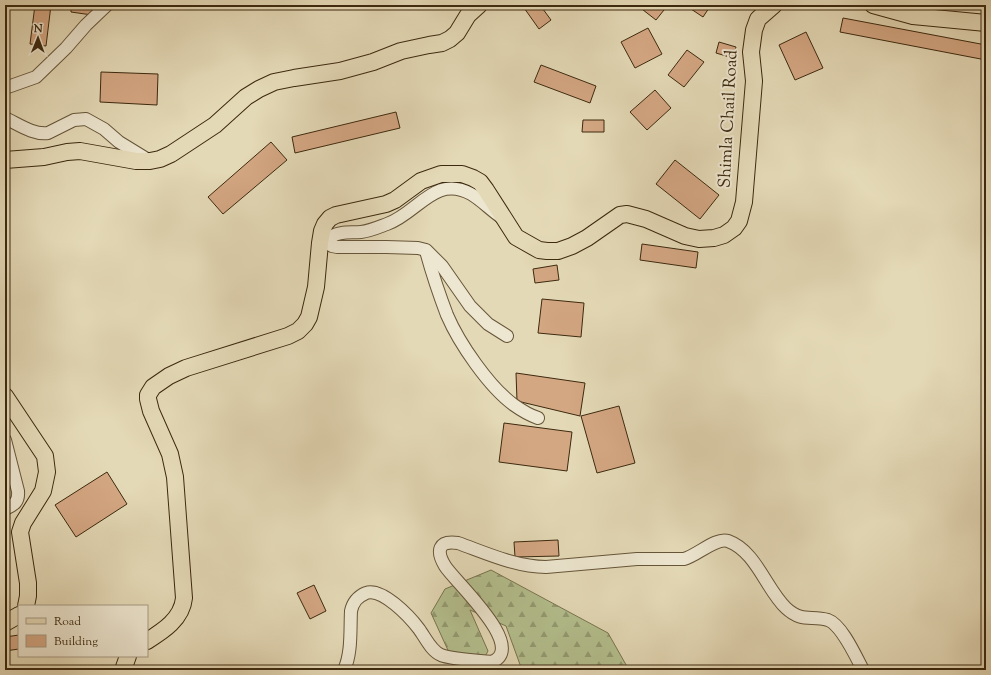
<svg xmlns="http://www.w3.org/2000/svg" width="991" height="675" font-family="'Sorts Mill Goudy',serif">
  <defs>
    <pattern id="forest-firs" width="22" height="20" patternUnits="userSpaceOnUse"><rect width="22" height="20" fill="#b4bf8e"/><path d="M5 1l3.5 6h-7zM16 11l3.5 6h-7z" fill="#949b72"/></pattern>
  </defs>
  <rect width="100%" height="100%" fill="#e4d9b6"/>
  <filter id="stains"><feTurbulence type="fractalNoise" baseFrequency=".005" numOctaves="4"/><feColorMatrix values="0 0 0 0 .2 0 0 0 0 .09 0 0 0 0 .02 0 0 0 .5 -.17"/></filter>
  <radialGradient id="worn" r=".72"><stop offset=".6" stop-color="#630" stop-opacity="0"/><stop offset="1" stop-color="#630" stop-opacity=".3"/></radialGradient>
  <!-- forest -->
  <path fill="url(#forest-firs)" stroke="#78744e" d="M491,570L608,633L629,670H522L506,626L470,610L488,651C478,670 480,670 457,670L431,613L445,589Z"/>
  <!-- building -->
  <g fill="#d4a783" stroke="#3c290f">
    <polygon points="35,5 51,5 46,46 30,44"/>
    <polygon points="71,5 93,5 92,15 71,12"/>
    <polygon points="522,5 540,5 551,20 539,29"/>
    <polygon points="639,5 668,5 656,20 638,6"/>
    <polygon points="685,5 711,5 703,17"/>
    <polygon points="843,18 986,45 986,60 840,32"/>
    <polygon points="648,28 662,54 635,68 621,42"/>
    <polygon points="806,32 823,68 795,80 779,45"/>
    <polygon points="719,42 736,47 733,58 716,53"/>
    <polygon points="687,50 704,62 684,87 668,75"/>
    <polygon points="541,65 596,86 590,103 534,82"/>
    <polygon points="101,72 158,74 157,105 100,102"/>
    <polygon points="655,90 671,108 647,130 630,112"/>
    <polygon points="396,112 400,128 295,153 292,137"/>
    <polygon points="583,120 604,120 604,132 582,132"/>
    <polygon points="271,142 287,160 223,214 208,197"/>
    <polygon points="675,160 719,195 700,219 656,184"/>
    <polygon points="642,244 698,252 696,268 640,260"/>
    <polygon points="557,265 559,280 535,283 533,269"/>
    <polygon points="542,299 584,303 581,337 538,333"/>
    <polygon points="516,373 585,383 580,416 517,401"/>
    <polygon points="619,406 635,463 597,473 581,416"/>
    <polygon points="504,423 572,432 567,471 499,462"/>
    <polygon points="107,472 127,504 76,537 55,505"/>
    <polygon points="558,540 559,556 515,557 514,542"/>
    <polygon points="314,585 326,611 310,619 297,593"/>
    <polygon points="19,635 19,649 5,651 5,637"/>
  </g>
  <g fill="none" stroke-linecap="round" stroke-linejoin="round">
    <defs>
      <g id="minor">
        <polyline points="5,88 36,77 66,48 86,25 107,5"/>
        <path d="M5,118C18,124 33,135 48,133L74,120L86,119L104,129L119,142L150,161"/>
        <path d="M501,217C492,211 480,199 471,194C435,174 418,213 387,224C379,227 370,231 361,232C351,233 339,231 331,237L329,244L332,246L337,247H386L418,248L426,250L442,266L470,306L488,324L507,336"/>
        <path d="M426,251C432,273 439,294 447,315C459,343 489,387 514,405C521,410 529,415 538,418"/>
        <path d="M5,440L18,491C19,502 14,505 5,509"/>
        <path d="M344,670C352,653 350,630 351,611C353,602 357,597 366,593C382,587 410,617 419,629C425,637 431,651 441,655C450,659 481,661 492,662C528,647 455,582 445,566C436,551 438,540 458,543C486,553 516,567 546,567L637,559H684C698,555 716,537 728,541C756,551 766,589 786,608C802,623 811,615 828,620C842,625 856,657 863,670"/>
      </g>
      <g id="major">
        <polyline points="873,5 913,16 986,23"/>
        <polyline points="5,160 44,157 67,152 80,151 136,161 150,161 160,159 171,154 215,125 246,97 259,89 274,82 294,78 340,71 373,62 401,51 429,45 442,43 450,39 457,33 468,15 479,5"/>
        <polyline points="5,396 45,456 47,472 43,491 23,523 20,532 28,583 28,596 26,606"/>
        <polyline points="5,623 19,615"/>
        <path d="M147,641C163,631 182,619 184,598L175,477L170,454L151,411L148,399V395L153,387L169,376L186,368L288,336L298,331L305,324L309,317L316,287L320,243L322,231L325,224L330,218L336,215L386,204L395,200L421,181L441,174H462L473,178L480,182L486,190L516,237L539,250L547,251H558L572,246L587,238L620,215L627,214L646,219L685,236L699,239L714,238L724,235L734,228L739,221L744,202L754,81L751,52L754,30L758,19L774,5"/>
        <polyline points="123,670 128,656"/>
      </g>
    </defs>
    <!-- minor casing -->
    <use href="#minor" stroke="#665539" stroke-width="14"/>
    <!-- major casing -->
    <use href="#major" stroke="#3c290f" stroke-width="18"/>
    <!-- minor -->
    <use href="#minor" stroke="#ede6d0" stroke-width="12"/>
    <!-- major -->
    <use href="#major" stroke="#e4d9b6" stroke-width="16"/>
  </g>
  <g text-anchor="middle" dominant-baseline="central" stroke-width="4" stroke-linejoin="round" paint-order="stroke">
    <!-- street labels -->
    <g font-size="17" fill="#3c290f" stroke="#ede6d0">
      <text transform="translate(729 119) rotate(-87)">Shimla Chail Road</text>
    </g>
  </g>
  <!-- margin -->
  <rect width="991" height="675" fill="none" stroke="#e4d9b6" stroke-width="20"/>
  <rect x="6" y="6" width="979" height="663" fill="none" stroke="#3c290f" stroke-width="2"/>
  <rect x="10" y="10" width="971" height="655" fill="none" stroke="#3c290f"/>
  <!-- legend -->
  <rect x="18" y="605" width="130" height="52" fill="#ede6d0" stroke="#a69a83"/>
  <rect x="26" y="618" width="20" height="6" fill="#e4d9b6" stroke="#a69a83"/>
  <text x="54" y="625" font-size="12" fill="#3c290f">Road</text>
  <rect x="26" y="635" width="20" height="12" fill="#d4a783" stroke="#a69a83"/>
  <text x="54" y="645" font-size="12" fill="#3c290f">Building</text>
  <!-- north arrow -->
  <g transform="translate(38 38) rotate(1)" stroke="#ede6d0" stroke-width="3" paint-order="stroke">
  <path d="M0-3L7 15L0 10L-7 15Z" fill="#3c290f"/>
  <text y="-6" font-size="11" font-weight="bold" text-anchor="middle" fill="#3c290f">N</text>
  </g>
  <rect width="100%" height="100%" filter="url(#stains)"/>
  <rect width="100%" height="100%" fill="url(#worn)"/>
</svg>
